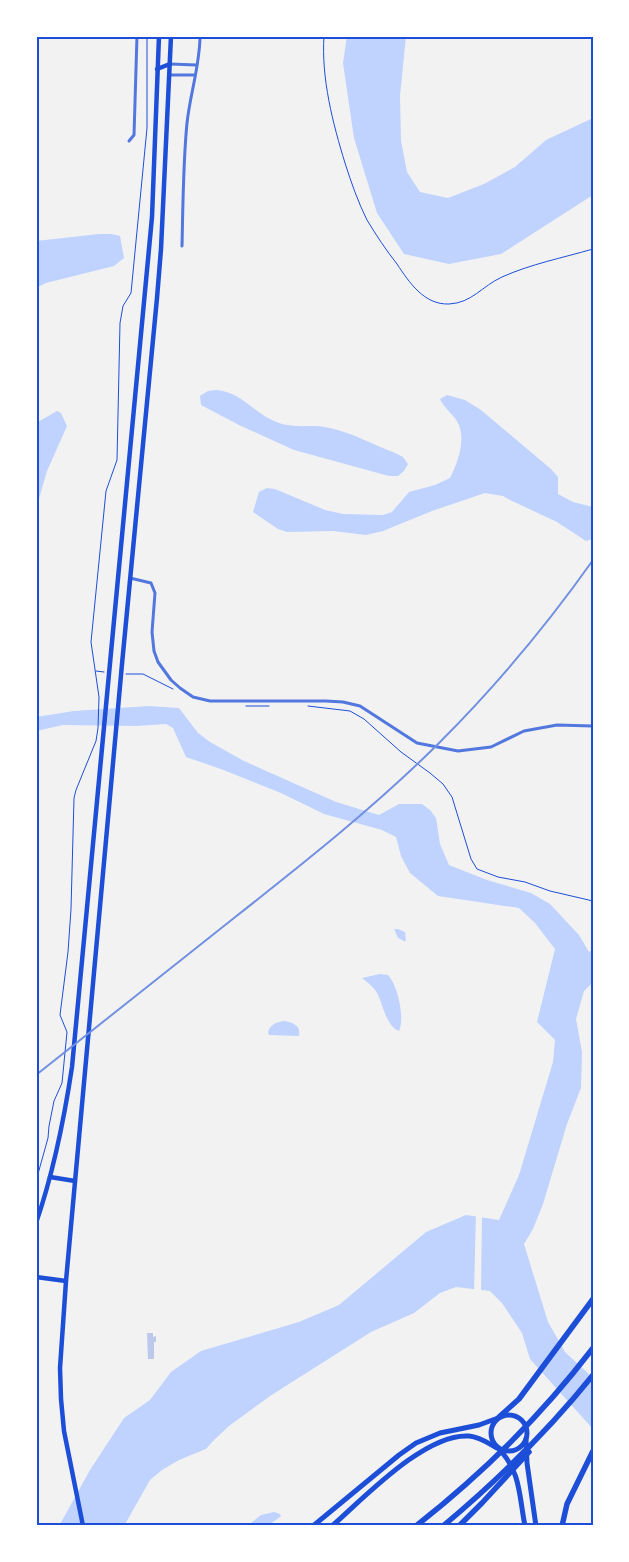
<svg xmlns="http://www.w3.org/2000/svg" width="629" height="1562" font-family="Overpass,sans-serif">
  <rect width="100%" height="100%" fill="#f2f2f2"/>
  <!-- water -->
  <g fill="#bfd3fe">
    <polygon points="347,36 406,36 400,96 401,141 407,172 420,192 448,198 484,184 515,167 546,140 593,118 593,195 501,254 449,264 404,254 377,213 354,138 343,63"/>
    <polygon points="99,234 111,234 120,236 124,258 114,266 46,283 36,288 36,241"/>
    <path d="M216,390C238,391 251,409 270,419C293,431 308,423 330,428C353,433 374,445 395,453L403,457L408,464L404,471L398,476H389L294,450L239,425L201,405L200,396L208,391Z"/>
    <path d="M447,395L465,400L481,410L551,469L558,477V494L573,502L593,507V539L586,541L557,522L510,500L503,496L485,493L432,511L383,531L366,535L333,531L287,532L278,529L253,512L259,492L267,488L275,489L325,510L343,514L383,515L392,512L409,492L435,485L450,478C458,462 467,438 457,421C452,413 444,408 440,399Z"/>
    <polygon points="57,411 61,413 67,426 47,471 36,509 36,423"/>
    <polygon points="149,706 179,708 198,733 210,742 244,761 336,802 379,815 399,804 422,804 430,810 436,818 440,844 449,865 487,880 531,893 550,904 579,935 589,952 593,949 593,982 584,991 576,1019 582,1052 581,1088 567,1124 543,1204 533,1229 524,1244 548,1322 565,1352 593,1378 593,1429 530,1359 522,1333 502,1303 490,1291 456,1287 440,1293 414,1313 371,1332 270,1396 229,1426 214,1440 206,1449 179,1460 162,1470 150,1480 124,1526 59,1526 90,1470 124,1418 150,1400 171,1372 201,1351 299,1322 339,1305 426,1232 466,1215 499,1220 519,1175 553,1062 555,1040 537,1022 555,949 535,923 519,908 438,896 410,873 401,856 396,837 382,830 324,814 281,793 221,769 186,757 173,728 166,724 136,726 63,725 36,731 36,717 74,711"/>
    <polygon points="394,929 398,929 405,932 406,941 404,941 398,938"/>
    <path d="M380,974L388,975C398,986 405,1018 399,1031C386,1026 383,1004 377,993C374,987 367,982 362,978Z"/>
    <path d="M284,1021C293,1022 301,1026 299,1036L269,1035L268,1032C270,1025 276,1022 284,1021Z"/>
    <polygon points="274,1512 280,1514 281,1516 268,1526 247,1526 261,1515"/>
  </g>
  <!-- pier -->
  <polygon fill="#f2f2f2" points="476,1214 482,1215 481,1292 474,1291"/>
  <!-- building -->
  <polygon fill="#bdc9ec" points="147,1333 153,1333 153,1337 156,1336 156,1342 154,1342 154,1359 148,1359"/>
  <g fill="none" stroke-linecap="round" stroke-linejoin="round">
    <!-- path -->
    <g stroke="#1d4ed8" stroke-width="1">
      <path d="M324,36C321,78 333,124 345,163C351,182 358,202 367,220C376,235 386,250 397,264C409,282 424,305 449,304C472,303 482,286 502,277C531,264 562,258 593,249"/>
      <polyline points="96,671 104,672"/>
      <polyline points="126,674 143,674 173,689"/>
      <polyline points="246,706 269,706"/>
      <polyline points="308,706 350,711 364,719 401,752 430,773 443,784 452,797 471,859 477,869 498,877 525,882 550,891 593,901"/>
      <polyline points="36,1181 48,1138 49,1126 54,1101 62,1083 67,1032 60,1015 68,952 71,909 74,798 76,790 96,741 98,728 99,697 91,642 106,491 117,460 120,323 123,306 131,293 147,128 147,36"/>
    </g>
    <!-- minor -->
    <g stroke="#5277de" stroke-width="3">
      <polyline points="170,64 196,65"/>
      <polyline points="169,75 195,75"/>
      <polyline points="129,141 134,135 137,36"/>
      <path d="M182,246C183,206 183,164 187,123C190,94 200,65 200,36"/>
      <polyline points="130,578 151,583 155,593 152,632 154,651 158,662 171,680 180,688 193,697 210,701 326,701 343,702 360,706 417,743 458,751 491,747 524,731 557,725 593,726"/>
    </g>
    <!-- secondary -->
    <g stroke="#1d4ed8" stroke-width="4.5">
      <polyline points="157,69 170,64"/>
      <polyline points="50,1177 75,1181"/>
      <path d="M36,1223C54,1171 64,1120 72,1067L152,217L159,36"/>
      <polyline points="36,1277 66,1281"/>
      <polyline points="83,1526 64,1431 61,1399 60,1368 66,1281 122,664 157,298 161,249 171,36"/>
    </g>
    <!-- primary -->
    <g stroke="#1d4ed8" stroke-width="5">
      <circle cx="509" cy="1433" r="18"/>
      <polyline points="526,1439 527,1463 536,1526"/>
      <path d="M499,1449C521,1472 519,1496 525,1526"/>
      <polyline points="313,1526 399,1455 416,1443 440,1433 479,1425 498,1418"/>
      <path d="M332,1526C364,1498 425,1433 469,1436C480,1437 488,1443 497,1448"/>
    </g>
    <!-- motorway -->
    <g stroke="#1d4ed8" stroke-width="5.5">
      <polyline points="499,1417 519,1399 593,1299"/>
      <path d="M416,1526C484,1472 540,1417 593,1348"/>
      <path d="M443,1526C498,1480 548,1431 593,1375"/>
      <polyline points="459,1526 482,1503 529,1452"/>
      <polyline points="562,1526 567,1504 593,1451"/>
    </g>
    <!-- rail -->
    <path stroke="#7290e2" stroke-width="2" d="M36,1075C102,1023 168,970 234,918C305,862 376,806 440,742C496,686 547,625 593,560"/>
  </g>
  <!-- border -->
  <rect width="629" height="1562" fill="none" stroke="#ffffff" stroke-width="75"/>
  <rect x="38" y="38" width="554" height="1486" fill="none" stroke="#1d4ed8" stroke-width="2"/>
</svg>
